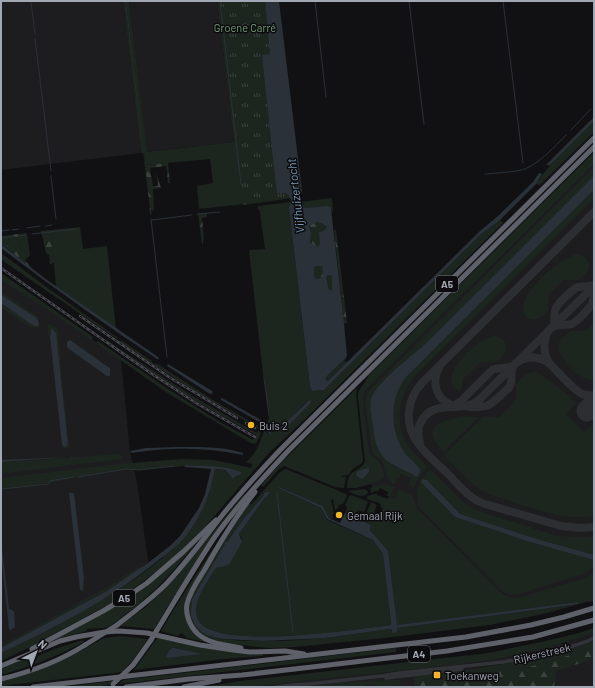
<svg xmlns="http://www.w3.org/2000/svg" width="595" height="688" font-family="Barlow,sans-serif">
  <defs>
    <pattern id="forest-firs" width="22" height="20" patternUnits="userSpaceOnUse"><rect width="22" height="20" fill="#1d251f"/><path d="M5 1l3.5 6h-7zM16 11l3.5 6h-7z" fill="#3b423d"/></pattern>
    <pattern id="park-tufts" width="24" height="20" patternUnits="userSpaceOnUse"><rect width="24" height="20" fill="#1d251f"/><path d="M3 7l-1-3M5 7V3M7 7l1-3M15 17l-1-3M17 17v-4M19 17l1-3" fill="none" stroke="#3b423d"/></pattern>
  </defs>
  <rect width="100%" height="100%" fill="#111113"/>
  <!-- built -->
  <g fill="#1d1d20">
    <polygon points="1,1 123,1 141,153 1,170"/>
    <polygon points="129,1 217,1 234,142 146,152"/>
    <polygon points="594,163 594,602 584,602 394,627 373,532 390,493 380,487 372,487 371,484 369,453 362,394"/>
    <polygon points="1,274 121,360 130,452 137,482 149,567 1,651"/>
    <polygon points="594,632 594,687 228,687 489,656"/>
  </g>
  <!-- green -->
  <g fill="#1d251f" fill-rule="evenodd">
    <polygon points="123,1 125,1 137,98 126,1 129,1 147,152 234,142 217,1 220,1 253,203 199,209 197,186 213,183 210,159 145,165 144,153 141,153"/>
    <path d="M594,121V132L540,185L536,184C551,161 574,141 594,121Z"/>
    <path d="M594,152V164L364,392L363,400L369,451L372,456L380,463L385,476C382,480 378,480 375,483L356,488H347C348,467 358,474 365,462L358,396C358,387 366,384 368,376Z"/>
    <path d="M594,167V176L423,346L401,364L377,388L373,394L371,399L377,448C380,450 380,453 383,456C386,460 390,464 395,467C402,470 409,472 416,477L418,476L419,475V468C413,462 407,456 402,449C390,430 390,403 402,384C406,376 412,370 418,364L594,190V199L415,376C399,396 393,424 409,446C414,454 422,460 428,467L419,477L414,488L411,487L409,483L411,478L401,474L399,478H397L395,485C386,481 386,469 382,462C380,458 375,456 372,452L365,402L367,393Z"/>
    <polygon points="332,198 333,211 332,214 331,209 306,208 302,205 300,202"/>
    <path d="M291,202L289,208L310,387L312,391L324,390L480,235L500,220L503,223L305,419L269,453L205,527L188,544L170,561L137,586L108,605L28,648L1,661V653L45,631L112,594L139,576L162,558L185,536L203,507L208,497L215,469C221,470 227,469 230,476L236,478L239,474V472C221,467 204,466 185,465V467L183,466L140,470L124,469L24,487L1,490V478L118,464L182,459L213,460L229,463L251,468L252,464L246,462C256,454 260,443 264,431L272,435L269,426V415L263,374L249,250L265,249L260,213L259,209H258V206ZM308,400L310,404L290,424L282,430L280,431L279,430Z"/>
    <polygon points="80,227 83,249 107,246 116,329 56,287 51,230"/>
    <polygon points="27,233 30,255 21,250 18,234"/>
    <polygon points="9,235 7,248 1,244 1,236"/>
    <polygon points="1,253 45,286 118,338 117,339 6,263 1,259"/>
    <path d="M577,254C585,255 592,262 588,271C585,274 581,277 578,280H563L549,294L548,310C546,313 543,316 539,318C531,323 522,317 523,307C525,289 559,259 577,254Z"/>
    <polygon points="1,273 93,337 92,339 94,342 50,311 1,280"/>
    <polygon points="1,292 39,317 38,319 40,326 39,327 35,328 32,327 31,328 1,307 1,303 34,326 35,317 1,295"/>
    <path d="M594,323V379L593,380C579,378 570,370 563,358C560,353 557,349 559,343C561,338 566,335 570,331H586Z"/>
    <polygon points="50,324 58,329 61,360 60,363 69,445 68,448 62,448 61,447 63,445 51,335 50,336 48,334 48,325"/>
    <path d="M493,336C502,336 509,344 505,352C503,356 499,359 496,362H481L462,380V388L460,391C438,383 463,355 474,347C480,342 486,338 493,336Z"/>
    <path d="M107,340L121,350L191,395L257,433L259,429L194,391L154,365L120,342L121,340L152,361V362L155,365L156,363L213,400L258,426C263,431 259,438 256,443L254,444L249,442L166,392L96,343L98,341L168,389L220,422L253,440L256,435C204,407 154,376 107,341Z"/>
    <polygon points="344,360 347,363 330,379 327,381 326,378 326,377"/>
    <path d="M532,372H537L565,392L576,403L566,414L584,432L594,423V516C567,521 530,508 504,499C496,496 488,494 481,490C470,483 457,468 447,459L444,455L483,417H500L516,400V384C521,379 525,374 532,372Z"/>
    <polygon points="357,388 356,395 363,460 362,463 353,469 348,475 341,476 342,477 346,477 344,488 335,487 284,466 279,469 263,487 261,485 281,463"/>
    <path d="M461,417H479L443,452C440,447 434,442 433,436C430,422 452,419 461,417Z"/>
    <polygon points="118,454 122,456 122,459 1,474 1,462 69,458 69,457 78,456 78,457"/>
    <path d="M286,469L346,494L347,496L343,504L339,505L337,509H336L335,510L333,499L331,500L334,513L332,516L334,517L332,519L329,518L323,506L279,487L278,488L321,508L327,520L373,540L383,554L391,624V625C357,629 218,651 199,621C189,605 208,581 216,568L226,566L242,539L239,534L264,499L266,498L264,493L263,494L264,495L245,517L227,542L192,599L191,608L193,621L223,639L245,641H282L326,638L390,629L392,631L397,632V628L498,615L578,604L577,602L397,625L388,551L370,530L371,525L345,513L347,508L345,505L349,496L351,495L367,501L368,502L364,512L358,510L356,515L364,519L371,502L377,505L374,512L380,514L383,508L380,507L381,505L379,503L367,499V497L368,496L377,493V495L388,499L389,496H387L388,492L380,488L378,492L376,491L371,493L370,488C378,485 386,483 394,487L390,497L395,499L399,489L412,495L418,510L501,593C507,597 511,598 518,598L585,578L588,576L594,571V600L543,614L490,625L393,637L295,647L269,648L249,646L219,642L204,637L190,622L188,606L190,597L223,541L249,503L251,505L279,473Z"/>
    <path d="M430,469L461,500L466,504L476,510L554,535L572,537H594V555L540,540L460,514L424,479L455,517L527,541L594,560V567L586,573L520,594L509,595L502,591L419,507C414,490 418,482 430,469Z"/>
    <path d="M365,489L367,490L368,493C363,499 354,494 348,491Z"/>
    <path d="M244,494L245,495C210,538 183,582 154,629L120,626L147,606L177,576Z"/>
    <path d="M231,523L191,589L186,615L205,640V642L187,638L182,633L177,636L161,631C183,594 206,558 231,523Z"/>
    <path d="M199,539C178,567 154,593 126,614C121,618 114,624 108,627C102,629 93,628 87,629V631L67,636L46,643L115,605Z"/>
    <polygon points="140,566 140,568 107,591 93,599 1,648 1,646 109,586"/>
    <polygon points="594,628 594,633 569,641 542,649 491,660 435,667 247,687 205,687 240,681 488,653 541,642 579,633"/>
    <polygon points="121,636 148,639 132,661 122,672 1,686 1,681 67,658 104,638"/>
    <polygon points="158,637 263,654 263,656 223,659 134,670"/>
    <path d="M83,640L84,642C57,656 30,667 1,675V669L34,654L35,657L60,647Z"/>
    <polygon points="594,642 594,648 529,667 445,678 414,681 414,675 449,673 510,663 552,654"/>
    <polygon points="396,648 396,652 119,684 123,680"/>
    <polygon points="387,680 400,680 401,685 375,687 375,684 366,685 366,687 305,687 337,683"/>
    <polygon points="113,681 108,685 94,687 64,687"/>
  </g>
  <!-- forest -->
  <g fill="url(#forest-firs)">
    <polygon points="168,163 170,183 168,183 166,166 150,168 153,186 158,186 156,172 161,188 153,189 154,211 150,209 145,165"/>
    <polygon points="198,213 207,213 207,217 202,218 204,239 202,244"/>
    <path d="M317,222L323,224L327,227C322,234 323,242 317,248L310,243L311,233L309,225Z"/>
    <polygon points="51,230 54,263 50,264 49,255 46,253 41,231"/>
    <polygon points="334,230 336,230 347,323 344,323"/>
    <polygon points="18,234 21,250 30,255 25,260 32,269 7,248 9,235"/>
    <polygon points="318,266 322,266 323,277 316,279 314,275 314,267"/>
    <polygon points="328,275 332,275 333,290 329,290 326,277"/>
    <polygon points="594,648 594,661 590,660 556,671 554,687 414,687 414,681 445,678 529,667"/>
  </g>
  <!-- park -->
  <polygon fill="url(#park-tufts)" points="220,1 265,1 287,193 292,198 243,205"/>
  <!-- water -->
  <g fill="#2a3138" fill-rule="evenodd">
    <polygon points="125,1 126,1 150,209"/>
    <path d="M265,1H279L302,191C300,199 297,203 306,208L327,206L331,207V209L344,323L347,356L345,359L326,377V379L327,381L330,379L480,231L498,216L533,182L539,173L542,174L536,184L500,220L480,235L324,390L312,391L310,387L289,208C291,201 293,199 286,193H277L273,159L262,55L270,54ZM317,222L323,224L327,227L324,231L319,232L320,244L317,247L310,243L311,233L309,226ZM318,266H322L323,277L316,279L314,275V267ZM328,275L332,276V290H329L326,277Z"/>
    <polygon points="594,117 594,121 550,165 546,165"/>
    <path d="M594,176V190L408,375C405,378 403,381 401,385C390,404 391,431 403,450C405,454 409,458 413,461C414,463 418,466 419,468C421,471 419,474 418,476L416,477C407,470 395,468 386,460C377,451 374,439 373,426C372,418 369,407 371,399C375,384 410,357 423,346Z"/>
    <path d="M1,244L47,280L158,357L159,359H157C104,324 52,287 1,248Z"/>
    <path d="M1,295L35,317C37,319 40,322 38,326H34L1,303Z"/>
    <polygon points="51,328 56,333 68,445 67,446 65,447 62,445 50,336 51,334"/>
    <polygon points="70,340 108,367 110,368 110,376 107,376 69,349 67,347 67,342"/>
    <polygon points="168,364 212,391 213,393 210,394 167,366"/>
    <path d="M263,374C266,384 268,404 269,415C269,424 268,428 273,436L266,431V425L268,422L269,419Z"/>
    <polygon points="221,398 222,398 261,420 263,422 261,423 221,400"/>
    <polygon points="309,400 311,402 310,404 290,424 282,430 279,431 280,428"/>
    <path d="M177,447C198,447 223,446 243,453V455C206,447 169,447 132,453L130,451L146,448Z"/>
    <polygon points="69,457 1,462 1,460"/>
    <path d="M185,465C201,466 228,465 242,473L234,478H232C225,469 227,470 215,469C213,478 211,487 208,496C205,507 193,526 186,536C178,546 166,554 156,562C111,599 54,628 1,653V648L107,591L140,568L144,566L171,545L180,536L199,508L205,494L211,469L185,467Z"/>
    <polygon points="369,468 369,472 365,476 363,479 356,476 357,471"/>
    <polygon points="422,479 427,480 460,514 540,540 591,554 594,555 594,560 527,541 455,517 423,484 421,482"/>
    <path d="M279,487L323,506L329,518L340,523L345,513L371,525L370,530L388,551L397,625L578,602V604L498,615L397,628V632L392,633V630L390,629L326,638L263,641L223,639L207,635L202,632L195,625L191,616V608L192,599L225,544V542H227L245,517L264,495L263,494L267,492H270C268,495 267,497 264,499L239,534L242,542L230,563L226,566L216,568C208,581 189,605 199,621C217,651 358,629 391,625V624L383,554L373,540L327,519L321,508L278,488Z"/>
    <polygon points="69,493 74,493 84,578 83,591 80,589"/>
    <polygon points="1,540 9,609 14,611 15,627 11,630 9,629 1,553"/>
    <path d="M172,648H174L202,654L166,658C166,655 169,650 172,648Z"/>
  </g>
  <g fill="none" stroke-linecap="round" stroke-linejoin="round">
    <!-- stream -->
    <g stroke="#2a3138" stroke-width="1">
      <polyline points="31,1 35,35"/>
      <polyline points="220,1 241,184"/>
      <polyline points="315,1 326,97"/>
      <polyline points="409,1 424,124"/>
      <polyline points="503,1 523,163"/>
      <polyline points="35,38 51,171"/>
      <polyline points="571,130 591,109"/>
      <path d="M485,174C496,173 516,172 525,169C539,163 556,146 566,135"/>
      <polyline points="51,176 56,219"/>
      <polyline points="150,208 151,214"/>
      <polyline points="197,214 220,212"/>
      <polyline points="151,219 167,357"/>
      <polyline points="152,220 192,215"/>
      <polyline points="46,226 52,225"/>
      <polyline points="27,228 40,226"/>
      <polyline points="12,230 19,229"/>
      <polyline points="1,231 9,230"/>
      <polyline points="32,234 76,229"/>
      <polyline points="1,238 26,235"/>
      <polyline points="78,477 126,469 139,470 174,466"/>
      <polyline points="1,489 49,484 50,481 73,477"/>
      <polyline points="277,493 293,632"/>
    </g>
    <!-- taxiway -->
    <g stroke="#2d2e32" stroke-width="8">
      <path d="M594,212L422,383C407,399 404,424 417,442C425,454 437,463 447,473C459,485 469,499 485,504L561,526L580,528L594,527"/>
      <path d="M553,327C556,321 553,314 556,308C558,303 574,288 578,287C584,286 589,287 594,285"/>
      <path d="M553,327C559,324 566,326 572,324C577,322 592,306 593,301C594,296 593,292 594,288"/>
      <path d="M547,333C543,344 543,353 549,363C557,371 572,389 582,394C586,395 590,396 594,395"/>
      <polyline points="519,360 594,286"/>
      <path d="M439,367C431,383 436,400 454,406"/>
      <path d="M452,407L461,401L492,370C499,367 506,369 513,366"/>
      <path d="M469,407C488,407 487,408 501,395C504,392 508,389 510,386C513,380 510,373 513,367"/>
      <path d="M420,443C418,436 417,428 421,422C434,397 461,415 479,400L516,363C527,355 538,356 549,363"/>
    </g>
    <!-- runway -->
    <polyline stroke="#2d2e32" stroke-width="21" points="587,411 594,404"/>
    <!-- tertiary -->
    <g stroke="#323338" stroke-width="3.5">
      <polyline points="386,678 462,669"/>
      <polyline points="277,687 293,685 309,684 382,676 400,673 503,662 526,658 558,651 588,641 594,638"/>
    </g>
    <!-- motorway -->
    <g stroke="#5e6169" stroke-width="5">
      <path d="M117,625C134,612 151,599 166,584C187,562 205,537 224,513C242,491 262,469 282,448L594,138"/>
      <path d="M157,630C176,599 194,568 214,538C236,507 262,479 288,451L594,147"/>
      <path d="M241,648C227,645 209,644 198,634C190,627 185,614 187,604C190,591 198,580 205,569C220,542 236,516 255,492"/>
      <polyline points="32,649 103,611 128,596 147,583 183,552 216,520"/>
      <polyline points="133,665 151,640"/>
      <polyline points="1,666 60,641 76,637 105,632 119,631 147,633 200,645 233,650 250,652 285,651 304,654"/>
      <path d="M1,679C30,672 60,661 85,645"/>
      <polyline points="33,687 466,637 531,625 564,617 594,608"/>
      <polyline points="126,687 189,679 242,675 312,667 447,651 533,637 594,620"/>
      <polyline points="184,687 219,680"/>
    </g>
    <defs>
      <g id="rail">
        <polyline points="1,268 149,372 196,403 255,437"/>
        <polyline points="80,316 169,377 237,418"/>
        <polyline points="246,423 247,424"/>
        <polyline points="254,428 255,428"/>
      </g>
    </defs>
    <!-- rail casing -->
    <use href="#rail" stroke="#494b51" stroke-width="2.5"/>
    <!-- rail -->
    <use href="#rail" stroke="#0c0c0e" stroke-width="1" stroke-dasharray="3" stroke-linecap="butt"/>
    <!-- motorway-bridge -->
    <g stroke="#5e6169" stroke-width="5">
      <polyline points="151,640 157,630"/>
      <polyline points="85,645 117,625"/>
      <polyline points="113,684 133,665"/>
    </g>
  </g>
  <!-- markers -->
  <g fill="#f3b529" stroke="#0c0c0e" stroke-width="1.5">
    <circle cx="251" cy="425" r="4"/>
    <circle cx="339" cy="515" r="4"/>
    <rect x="433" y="671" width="8" height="8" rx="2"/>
  </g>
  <g text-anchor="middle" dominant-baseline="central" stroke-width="3" stroke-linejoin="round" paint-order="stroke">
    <!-- shield labels -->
    <g fill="#0c0c0e" stroke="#757882" stroke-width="1">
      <rect x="436" y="276" width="22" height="16" rx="3"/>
      <rect x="113" y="590" width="22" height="16" rx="3"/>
      <rect x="408" y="646" width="22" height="16" rx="3"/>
    </g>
    <g font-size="10" font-weight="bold" fill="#a2a7b4">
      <text x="447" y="284">A5</text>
      <text x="124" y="598">A5</text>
      <text x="419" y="654">A4</text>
    </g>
    <!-- park labels -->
    <g font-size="11" fill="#799f7c" stroke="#0c0c0e">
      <text x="245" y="27">Groene Carré</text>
    </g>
    <!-- poi labels -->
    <g font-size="11" fill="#a2a7b4" stroke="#0c0c0e" text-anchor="start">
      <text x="259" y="425">Buis 2</text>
      <text x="347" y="515">Gemaal Rijk</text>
      <text x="445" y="675">Toekanweg</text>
    </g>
    <!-- street labels -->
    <g font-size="11" fill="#a2a7b4" stroke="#0c0c0e">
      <text transform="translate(542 653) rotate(-13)">Rijkerstreek</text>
    </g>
    <!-- water labels -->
    <g font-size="12" font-style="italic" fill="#7894b0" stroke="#0c0c0e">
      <text transform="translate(295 196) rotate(-97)">Vijfhuizertocht</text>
    </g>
  </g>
  <!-- border -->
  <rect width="595" height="688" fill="none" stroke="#a2a7b4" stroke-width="4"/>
  <!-- north arrow -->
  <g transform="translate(36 652) rotate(42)" stroke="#0c0c0e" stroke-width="3" paint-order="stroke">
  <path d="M0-3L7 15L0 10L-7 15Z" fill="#a2a7b4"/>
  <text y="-6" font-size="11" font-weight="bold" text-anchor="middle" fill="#a2a7b4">N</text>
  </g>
</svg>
